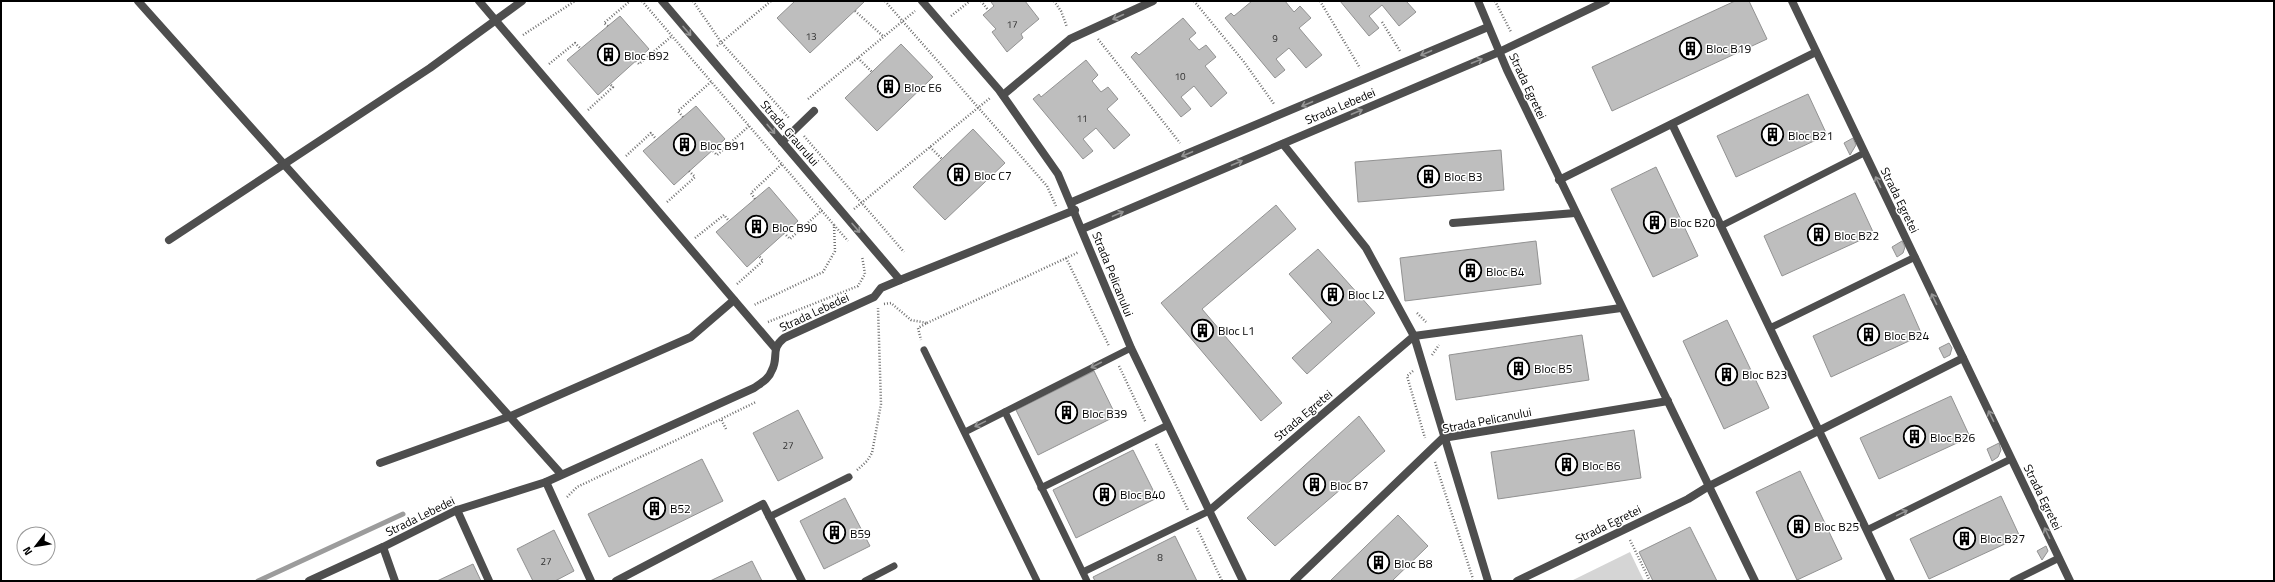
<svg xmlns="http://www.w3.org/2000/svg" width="2275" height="582" font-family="'Titillium Web',sans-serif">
  <rect width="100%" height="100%" fill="#fff"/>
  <!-- green -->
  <polygon fill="#d5d5d5" points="1630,552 1644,581 1571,581"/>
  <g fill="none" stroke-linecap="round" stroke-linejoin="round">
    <!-- stream -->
    <polyline stroke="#9c9c9c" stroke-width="5" points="258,581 403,514"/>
  </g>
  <!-- building -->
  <g fill="#bebebe" stroke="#929292">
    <polygon points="795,1 862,1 864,2 810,53 777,18"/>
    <polygon points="992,1 1025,1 1039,19 1021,34 1023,38 1007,52 992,32 996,29 983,15 994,6 991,2"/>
    <polygon points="1252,1 1285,1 1294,12 1300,6 1311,18 1299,28 1322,55 1306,68 1289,48 1276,59 1285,70 1275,78 1225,18 1231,13 1234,16"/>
    <polygon points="1340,1 1406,1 1416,12 1399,26 1382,5 1369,16 1379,28 1369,36"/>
    <polygon points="1735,1 1749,1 1767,39 1612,111 1592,67"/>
    <polygon points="620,16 649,49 598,95 567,60"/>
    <polygon points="1183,18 1196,33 1189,39 1199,50 1206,45 1216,57 1205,66 1227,93 1211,107 1194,86 1181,97 1191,109 1181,117 1131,57 1136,52 1139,55"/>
    <polygon points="901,44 933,77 877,131 845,98"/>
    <polygon points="1086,60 1098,75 1092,81 1101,92 1108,87 1118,99 1107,109 1130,135 1114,149 1096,128 1083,139 1093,151 1083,159 1033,99 1039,94 1041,97"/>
    <polygon points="1808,94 1827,135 1736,177 1717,136"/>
    <polygon points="696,106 725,139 674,185 643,151"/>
    <polygon points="973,129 1005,163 945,220 913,187"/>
    <polygon points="1853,138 1856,145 1850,155 1844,143"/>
    <polygon points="1501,150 1504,190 1358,202 1355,162"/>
    <polygon points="1656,167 1698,256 1653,277 1611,189"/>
    <polygon points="769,187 798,221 747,267 716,232"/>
    <polygon points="1855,193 1874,234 1782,276 1764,236"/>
    <polygon points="1276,205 1296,229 1202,309 1282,403 1261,421 1161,303"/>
    <polygon points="1536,241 1541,284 1405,301 1400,258"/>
    <polygon points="1902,241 1905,247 1903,253 1897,257 1892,247"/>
    <polygon points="1318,249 1375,313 1307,374 1292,358 1332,322 1289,274"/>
    <polygon points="1904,294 1922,335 1831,377 1813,336"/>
    <polygon points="1727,320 1769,408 1724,429 1683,341"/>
    <polygon points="1582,335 1589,380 1456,400 1449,355"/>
    <polygon points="1949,343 1952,348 1950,355 1944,358 1939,348"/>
    <polygon points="1094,371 1116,416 1038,455 1016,410"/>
    <polygon points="1951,396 1970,437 1879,479 1860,438"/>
    <polygon points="798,410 823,458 778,481 753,433"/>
    <polygon points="1359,416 1385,451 1275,546 1247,518"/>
    <polygon points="1634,430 1641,478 1498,499 1491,452"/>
    <polygon points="1999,443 2001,450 1998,457 1992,461 1987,449"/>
    <polygon points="1133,450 1157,498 1076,538 1053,490"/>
    <polygon points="702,459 723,501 609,557 588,514"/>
    <polygon points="1800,471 1842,559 1797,580 1756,492"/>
    <polygon points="2001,496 2020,537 1929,579 1910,539"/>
    <polygon points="845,498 870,546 824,569 800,521"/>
    <polygon points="1398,515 1428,546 1392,581 1330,581"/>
    <polygon points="1690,527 1717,581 1653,581 1639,552"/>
    <polygon points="554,530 574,571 555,581 533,581 517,549"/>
    <polygon points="1175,536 1197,581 1095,581 1093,577"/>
    <polygon points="2046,546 2048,551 2042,560 2037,551"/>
    <polygon points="752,561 762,581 710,581"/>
    <polygon points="473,564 481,581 437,581"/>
  </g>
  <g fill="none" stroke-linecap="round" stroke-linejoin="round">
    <!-- path -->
    <g stroke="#707070" stroke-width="2.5" stroke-dasharray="1 2" stroke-linecap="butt">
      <polyline points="642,1 834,225 835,251 823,272 754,305"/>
      <polyline points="693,1 721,42 789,118"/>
      <polyline points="885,1 1047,186 1056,206"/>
      <polyline points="981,1 988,10"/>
      <polyline points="1054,1 1061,11 1067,27"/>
      <polyline points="1194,1 1244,62 1274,104"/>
      <polyline points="1320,1 1360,68"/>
      <polyline points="1495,1 1511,32"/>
      <polyline points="855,11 884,37"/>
      <polyline points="951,16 970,1"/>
      <polyline points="1382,22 1400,51"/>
      <polyline points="608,26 604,23 630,1"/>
      <polyline points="523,35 575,1"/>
      <polyline points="1098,39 1180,143"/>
      <polyline points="717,46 771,1"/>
      <polyline points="858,58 872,72"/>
      <polyline points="636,61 639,64 672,36"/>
      <polyline points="549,64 575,43 581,49"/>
      <polyline points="808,99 915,11"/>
      <polyline points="588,110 613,87 610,84"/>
      <polyline points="683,117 678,111 712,81"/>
      <polyline points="804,136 904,252"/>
      <polyline points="930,147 942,159"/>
      <polyline points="713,151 717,155 749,126"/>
      <polyline points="626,156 651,133 656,139"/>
      <polyline points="755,199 751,193 783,163"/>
      <polyline points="667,202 695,177 689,171"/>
      <polyline points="854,209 990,98"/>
      <polyline points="834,225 848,241"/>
      <polyline points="784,233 790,239 822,210"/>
      <polyline points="695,238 724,215 729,221"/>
      <polyline points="1066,258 1109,346"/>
      <polyline points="737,284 763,261 759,256"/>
      <polyline points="884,304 891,303 911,320 927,323 918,328 921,340"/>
      <polyline points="1417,313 1426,322"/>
      <polyline points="768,322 858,286 865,274 862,256"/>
      <polyline points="927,323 1079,252"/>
      <polyline points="1432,355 1439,345"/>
      <polyline points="1119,366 1146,423"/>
      <polyline points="1413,371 1407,376 1425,438"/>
      <polyline points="726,429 721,419 756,402"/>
      <polyline points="1156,444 1188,510"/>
      <polyline points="1435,462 1473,579"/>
      <polyline points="857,470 867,461 872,453 881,404 878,308"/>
      <polyline points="567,497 577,487 721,419"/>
      <polyline points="1197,528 1222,581"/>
      <polyline points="1630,540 1650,581"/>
    </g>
    <!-- lane -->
    <g stroke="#4e4e4e" stroke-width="7">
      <polyline points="1721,226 1864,153"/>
      <polyline points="1770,328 1915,257"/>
      <polyline points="924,350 1037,581"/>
      <polyline points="1005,412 1087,581"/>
      <polyline points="965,432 1131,348"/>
      <polyline points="1041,488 1168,425"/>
      <polyline points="769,517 849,477"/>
      <polyline points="1867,530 2011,459"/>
      <polyline points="1083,572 1209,511"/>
      <polyline points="865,581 894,566"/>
      <polyline points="2013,581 2059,558"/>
    </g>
    <!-- street -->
    <g stroke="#4e4e4e" stroke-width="8">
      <polyline points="138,1 561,474"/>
      <polyline points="479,1 775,348"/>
      <polyline points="662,1 900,280"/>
      <polyline points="922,1 999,90 1058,174 1131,348 1243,581"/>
      <polyline points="1478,1 1507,70 1755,581"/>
      <polyline points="1792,1 2070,581"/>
      <polyline points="1003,95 1070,39 1153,1"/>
      <polyline points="1672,124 1891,581"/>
      <polyline points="782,142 814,111"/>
      <polyline points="1283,144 1366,248 1414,336 1488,581"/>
      <polyline points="1559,180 1816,52"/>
      <polyline points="1072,202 1488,27"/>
      <polyline points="1453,223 1575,213"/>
      <polyline points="1082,229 1499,52 1606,1"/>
      <polyline points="169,240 430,68 522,1"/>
      <polyline points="380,463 511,416 691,337 734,300"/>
      <polyline points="546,482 591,581"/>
      <polyline points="457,510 489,581"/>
      <polyline points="1209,511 1414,336 1621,308"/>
      <polyline points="383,547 395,581"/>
      <path d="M309,581L383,547L457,510L546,482L754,388C761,383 769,379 772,370C779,357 770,349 784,338L874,297L881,288L900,280L1075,210"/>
      <polyline points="616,581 763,504 802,581"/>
      <polyline points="1294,581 1443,438 1668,401"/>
      <polyline points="1517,581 1688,499 1709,486 1963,358"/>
    </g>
  </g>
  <!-- one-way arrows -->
  <defs><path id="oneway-shaft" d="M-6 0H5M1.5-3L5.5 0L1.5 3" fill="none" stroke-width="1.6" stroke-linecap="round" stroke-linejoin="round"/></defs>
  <g stroke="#959595">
    <use href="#oneway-shaft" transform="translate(1118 17) rotate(156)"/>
    <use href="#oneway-shaft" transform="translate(687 31) rotate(49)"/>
    <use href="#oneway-shaft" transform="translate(1426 53) rotate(157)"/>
    <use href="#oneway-shaft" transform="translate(1477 61) rotate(-22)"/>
    <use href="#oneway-shaft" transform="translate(1307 104) rotate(157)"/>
    <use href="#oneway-shaft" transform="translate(1357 112) rotate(-23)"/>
    <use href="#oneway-shaft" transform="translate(771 129) rotate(50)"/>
    <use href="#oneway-shaft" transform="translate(1187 154) rotate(157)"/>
    <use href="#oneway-shaft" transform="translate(1237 163) rotate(-23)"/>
    <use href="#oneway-shaft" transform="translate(1878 182) rotate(-116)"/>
    <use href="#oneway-shaft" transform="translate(1118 214) rotate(-23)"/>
    <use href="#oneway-shaft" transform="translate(856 228) rotate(49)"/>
    <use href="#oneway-shaft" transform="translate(1934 299) rotate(-116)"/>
    <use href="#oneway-shaft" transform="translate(1096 365) rotate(153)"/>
    <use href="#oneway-shaft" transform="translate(1991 416) rotate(-116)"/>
    <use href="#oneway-shaft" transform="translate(980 424) rotate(154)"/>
    <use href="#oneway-shaft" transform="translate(1902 513) rotate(-26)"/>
    <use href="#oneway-shaft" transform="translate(2047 533) rotate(-116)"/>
  </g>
  <!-- icons -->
  <defs>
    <symbol id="building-ring" viewBox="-11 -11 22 22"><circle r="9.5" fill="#fff" stroke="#000" stroke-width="1.5"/><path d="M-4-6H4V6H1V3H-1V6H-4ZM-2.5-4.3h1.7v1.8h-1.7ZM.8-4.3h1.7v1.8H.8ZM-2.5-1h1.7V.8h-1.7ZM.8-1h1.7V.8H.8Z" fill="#000"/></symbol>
  </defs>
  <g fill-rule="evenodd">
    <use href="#building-ring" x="1678" y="36" width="25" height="25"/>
    <use href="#building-ring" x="596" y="42" width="25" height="25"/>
    <use href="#building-ring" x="876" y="74" width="25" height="25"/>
    <use href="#building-ring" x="1760" y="122" width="25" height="25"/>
    <use href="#building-ring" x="672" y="132" width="25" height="25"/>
    <use href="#building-ring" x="946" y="162" width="25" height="25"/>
    <use href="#building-ring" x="1416" y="164" width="25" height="25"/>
    <use href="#building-ring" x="1642" y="210" width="25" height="25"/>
    <use href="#building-ring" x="744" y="214" width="25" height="25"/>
    <use href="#building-ring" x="1806" y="222" width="25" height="25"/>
    <use href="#building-ring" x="1458" y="258" width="25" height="25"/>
    <use href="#building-ring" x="1320" y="282" width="25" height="25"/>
    <use href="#building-ring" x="1190" y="318" width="25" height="25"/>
    <use href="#building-ring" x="1856" y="322" width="25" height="25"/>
    <use href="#building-ring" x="1506" y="356" width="25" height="25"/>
    <use href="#building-ring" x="1714" y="362" width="25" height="25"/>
    <use href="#building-ring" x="1054" y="400" width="25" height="25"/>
    <use href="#building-ring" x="1902" y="424" width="25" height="25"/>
    <use href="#building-ring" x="1554" y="452" width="25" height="25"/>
    <use href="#building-ring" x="1302" y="472" width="25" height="25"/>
    <use href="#building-ring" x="1092" y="482" width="25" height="25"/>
    <use href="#building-ring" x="642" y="496" width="25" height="25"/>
    <use href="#building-ring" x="1786" y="514" width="25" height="25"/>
    <use href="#building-ring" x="822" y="520" width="25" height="25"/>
    <use href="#building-ring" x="1952" y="526" width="25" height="25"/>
    <use href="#building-ring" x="1366" y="550" width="25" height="25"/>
  </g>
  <g text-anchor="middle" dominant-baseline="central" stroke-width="3" stroke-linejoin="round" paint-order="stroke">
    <!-- number labels -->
    <g font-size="10" fill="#303030">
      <text x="1012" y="24">17</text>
      <text x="811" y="36">13</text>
      <text x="1275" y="38">9</text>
      <text x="1180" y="76">10</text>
      <text x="1082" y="118">11</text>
      <text x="788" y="445">27</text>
      <text x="1160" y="557">8</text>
      <text x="546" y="561">27</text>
    </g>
    <!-- poi labels -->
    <g font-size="12" fill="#000" stroke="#fff" text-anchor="start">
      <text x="1706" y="48">Bloc B19</text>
      <text x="624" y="55">Bloc B92</text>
      <text x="904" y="87">Bloc E6</text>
      <text x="1788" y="135">Bloc B21</text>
      <text x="700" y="145">Bloc B91</text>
      <text x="974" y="175">Bloc C7</text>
      <text x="1444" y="176">Bloc B3</text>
      <text x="1670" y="222">Bloc B20</text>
      <text x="772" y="227">Bloc B90</text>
      <text x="1834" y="235">Bloc B22</text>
      <text x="1486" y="271">Bloc B4</text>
      <text x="1348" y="294">Bloc L2</text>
      <text x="1218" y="330">Bloc L1</text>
      <text x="1884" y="335">Bloc B24</text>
      <text x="1534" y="368">Bloc B5</text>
      <text x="1742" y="374">Bloc B23</text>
      <text x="1082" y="413">Bloc B39</text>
      <text x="1930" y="437">Bloc B26</text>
      <text x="1582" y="465">Bloc B6</text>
      <text x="1330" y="485">Bloc B7</text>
      <text x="1120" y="494">Bloc B40</text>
      <text x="670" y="508">B52</text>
      <text x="1814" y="526">Bloc B25</text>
      <text x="850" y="533">B59</text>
      <text x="1980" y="538">Bloc B27</text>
      <text x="1394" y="563">Bloc B8</text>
    </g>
    <!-- street labels -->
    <g font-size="12" fill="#000" stroke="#fff">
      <text transform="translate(1528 86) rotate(65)">Strada Egretei</text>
      <text transform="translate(1340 106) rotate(-23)">Strada Lebedei</text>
      <text transform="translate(790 133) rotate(49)">Strada Graurului</text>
      <text transform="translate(1900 200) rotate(64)">Strada Egretei</text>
      <text transform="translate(1113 274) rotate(68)">Strada Pelicanului</text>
      <text transform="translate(814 312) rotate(-25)">Strada Lebedei</text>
      <text transform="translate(1303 415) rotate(-40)">Strada Egretei</text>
      <text transform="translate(1487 420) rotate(-11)">Strada Pelicanului</text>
      <text transform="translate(2043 497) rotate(64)">Strada Egretei</text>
      <text transform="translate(420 516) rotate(-26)">Strada Lebedei</text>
      <text transform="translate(1608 524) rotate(-26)">Strada Egretei</text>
    </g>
  </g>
  <!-- border -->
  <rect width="2275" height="582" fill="none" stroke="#000000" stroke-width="4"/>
  <!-- north arrow -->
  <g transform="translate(36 546) rotate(239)"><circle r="19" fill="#ffffff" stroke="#999999"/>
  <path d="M0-3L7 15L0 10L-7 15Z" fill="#000000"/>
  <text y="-6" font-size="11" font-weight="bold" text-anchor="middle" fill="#000000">N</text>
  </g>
</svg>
